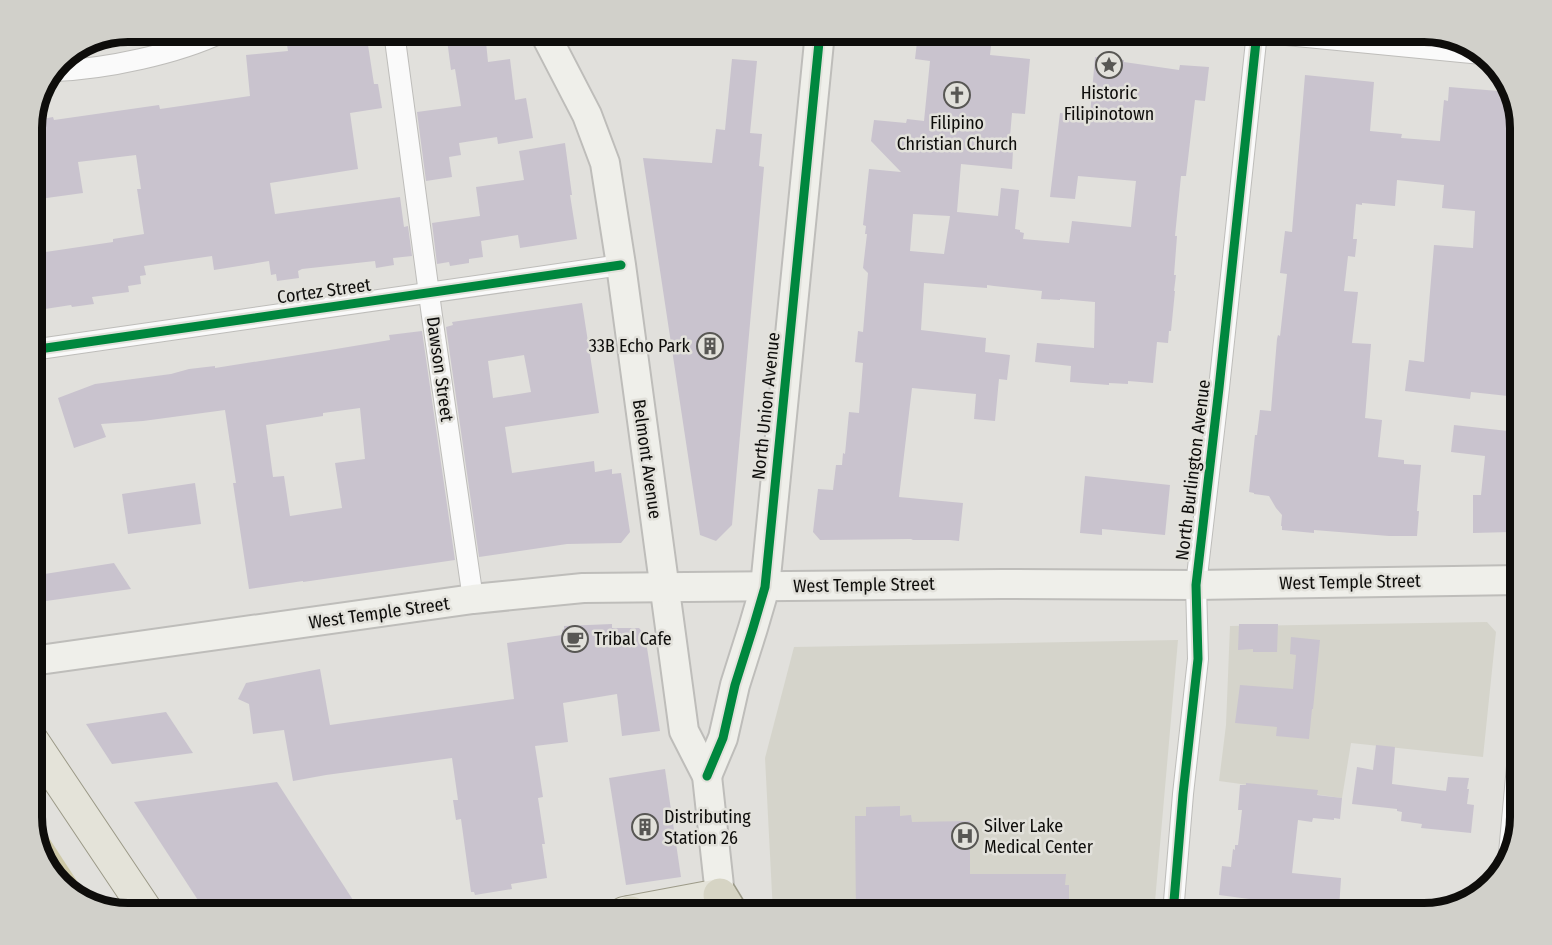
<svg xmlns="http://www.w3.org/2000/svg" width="1552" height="945" font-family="'Fira Sans Condensed',sans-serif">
  <rect width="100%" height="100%" fill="#e1e0dc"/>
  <!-- built -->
  <g fill="#d5d4cb">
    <polygon points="1487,622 1496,632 1483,757 1351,743 1342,798 1219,781 1226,725 1230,626"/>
    <polygon points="1178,640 1154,913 773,913 765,758 794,647"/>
  </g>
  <!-- green -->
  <polygon fill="#cec9a8" points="32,812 92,904 80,900 45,865 32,823"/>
  <!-- building -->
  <g fill="#c9c3ce" fill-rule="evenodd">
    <polygon points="321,32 366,32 374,84 378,84 382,108 350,113 358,169 270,183 275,214 400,197 404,227 408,226 412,256 393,258 394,265 376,268 375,261 302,269 298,271 299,278 277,281 276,274 271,275 269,261 214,270 212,256 144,266 146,275 140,276 141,284 128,286 129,292 92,297 94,304 72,307 71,305 32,311 32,254 113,242 113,239 144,234 137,189 141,189 136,155 78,162 83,193 32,200 32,121 53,117 54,120 159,105 160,109 250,96 246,55 288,51 286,39"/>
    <polygon points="446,32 485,32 488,62 510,59 515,100 526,98 533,138 498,144 497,137 459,143 461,155 449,157 452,177 426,181 417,112 461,106 455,69 451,70"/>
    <path d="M932,40L991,46L990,55L1030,59L1025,114L1012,113L1009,149L1013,150L1012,169L961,164L957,212L998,216L1001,188L1019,190L1015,229L1020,230V232L1024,233L1023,239L1069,243L1072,221L1131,227L1136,181L1078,176L1075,199L1050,197L1060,113L1090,115L1095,57L1124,60V62L1179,70L1180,65L1209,67L1205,101L1195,100L1186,176H1181L1175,236H1177L1174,275H1176L1174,291H1175L1171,331H1169L1168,343L1157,342L1153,383L1128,381V384L1109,383V385L1070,382L1071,366L1035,362L1037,343L1094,348L1095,302L1060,299V300L1041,299L1042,291L994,286L987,285V288L924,283L921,330L986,338L985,352L1010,355L1007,380L999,379L995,421L974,419L976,394L912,388L899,497L963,503L959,541L950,540H913L911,539L820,540L813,532L818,489L833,490L836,465H842L843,453L845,454L849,412L859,413L863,363L855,362L858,331L863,332L868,273L863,268L867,234H865L866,226L863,225L869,169L901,172L871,141L874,120L906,123L907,119L924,121L930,61L915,59L917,42L932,43ZM913,214L950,216L944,254L910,251Z"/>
    <polygon points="732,59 757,61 750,133 762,134 759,166 764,167 732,525 716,541 700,535 643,158 712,163 716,129 725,130"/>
    <polygon points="1305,75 1374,82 1370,131 1402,134 1401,138 1440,141 1444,100 1448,101 1449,87 1511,92 1520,122 1520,218 1514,217 1511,252 1520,252 1520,313 1519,327 1515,327 1508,396 1471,392 1470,399 1405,391 1409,360 1424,362 1434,245 1473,248 1475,211 1442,208 1444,185 1397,180 1395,206 1362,203 1362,205 1356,204 1353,239 1357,239 1355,257 1348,256 1344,291 1358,292 1352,343 1371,344 1365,418 1382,420 1378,457 1404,460 1404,464 1421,465 1417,511 1419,511 1417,536 1389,536 1314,530 1314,533 1282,530 1282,526 1281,526 1282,515 1276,508 1269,496 1254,494 1254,493 1249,492 1255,435 1257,435 1260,410 1271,411 1277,339 1278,335 1280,336 1287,274 1280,273 1285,231 1292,232"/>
    <polygon points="565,143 572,195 570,195 577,239 520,248 518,235 481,241 483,257 469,259 469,263 450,266 449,262 437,264 432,223 480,216 476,187 524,180 519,151"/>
    <path d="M582,303L599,413L505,427L512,473L594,461L595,472L612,469V474L621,473L630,532L621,543L567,544L479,557L446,327L453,325L452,322ZM524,355L531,392L493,398L488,361Z"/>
    <path d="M422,331L455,560L303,582V581L249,589L233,483H236L225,410L143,421L101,424L106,437L74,448L58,398L95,384L171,374L189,369L215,366V368L330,350L390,340L389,335ZM360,408L365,459L335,463L342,508L290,516L284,476L273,477L266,425L323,416V413Z"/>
    <polygon points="1454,425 1517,432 1513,468 1510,468 1511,532 1473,533 1473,495 1481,495 1485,456 1451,452"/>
    <polygon points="1085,476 1170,485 1165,535 1102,529 1102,535 1080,533"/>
    <polygon points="195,483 201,524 128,534 122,494"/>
    <polygon points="114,563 131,589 32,603 32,576"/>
    <polygon points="612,624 612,628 639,628 645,635 660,731 622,736 617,694 563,703 568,742 535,746 543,797 538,798 545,844 542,844 547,878 511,884 512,889 475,895 474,892 471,892 461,819 456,820 453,800 458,800 452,758 326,775 293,781 284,730 253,734 249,704 238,699 246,683 320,669 330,725 514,699 507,643 562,635 562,630 564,629 564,626"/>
    <polygon points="1239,624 1278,624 1277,652 1253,652 1253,649 1238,650"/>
    <polygon points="1291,637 1320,640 1313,709 1312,709 1309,739 1276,736 1277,727 1235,723 1240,685 1293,689 1296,655 1290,654"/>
    <polygon points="166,712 193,753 112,764 86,724"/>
    <polygon points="1376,745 1395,747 1392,784 1446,791 1448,777 1469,778 1467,789 1469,789 1467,804 1474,805 1471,833 1421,828 1422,824 1401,821 1402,812 1397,811 1397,809 1352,804 1357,767 1373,770"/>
    <polygon points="665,769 681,877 626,885 609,778"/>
    <polygon points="277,782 362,914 207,914 134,802"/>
    <polygon points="1246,783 1318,790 1317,795 1342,798 1340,819 1334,818 1334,820 1313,818 1312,822 1298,820 1292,873 1341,878 1339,909 1332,908 1332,914 1303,911 1303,906 1219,895 1222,866 1231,867 1233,849 1235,850 1235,845 1238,845 1242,810 1238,810 1240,785 1246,785"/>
    <polygon points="900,806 900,816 911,815 912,822 970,821 970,874 1066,874 1065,885 1069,885 1069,914 856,914 855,816 866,816 866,807"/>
  </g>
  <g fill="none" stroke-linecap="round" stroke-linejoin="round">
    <defs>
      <g id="street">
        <polyline points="394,32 432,316 473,599"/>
        <polyline points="1254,32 1482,54"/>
        <path d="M55,71C106,69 177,54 223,32"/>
        <polyline points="32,350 621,265"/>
        <polyline points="1508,864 1520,734"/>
        <polyline points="1173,913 1183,794 1198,659 1196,585 1219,388 1257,32"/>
      </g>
      <g id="secondary">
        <polyline points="544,32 587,115 605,163 621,265 684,731 707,776 720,895"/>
        <polyline points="32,661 473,599 583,588 1001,584 1196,585 1520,580"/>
        <polyline points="707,776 723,738 735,685 753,628 765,587 820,32"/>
      </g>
      <g id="primary">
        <polyline points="32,740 148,913"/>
        <polyline points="624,913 720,895"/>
      </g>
      <g id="highway">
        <polyline points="720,895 731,913"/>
        <polyline points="630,913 631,913"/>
      </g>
    </defs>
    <!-- street casing -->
    <use href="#street" stroke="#bebdba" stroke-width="22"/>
    <!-- secondary casing -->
    <use href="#secondary" stroke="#bebdba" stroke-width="32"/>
    <!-- primary casing -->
    <use href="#primary" stroke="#9c9a88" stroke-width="34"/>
    <!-- highway casing -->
    <use href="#highway" stroke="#9c9a88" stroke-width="36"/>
    <!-- street -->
    <use href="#street" stroke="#fafafa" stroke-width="20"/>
    <!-- secondary -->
    <use href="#secondary" stroke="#efefea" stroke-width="28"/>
    <!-- primary -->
    <use href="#primary" stroke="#e4e3d9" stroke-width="32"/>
    <!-- highway -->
    <use href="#highway" stroke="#d6d4c4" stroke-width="33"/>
    <defs>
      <g id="cycleway">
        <polyline points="32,350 621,265"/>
        <polyline points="707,776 723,738 735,685 753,628 765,587 820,32"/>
        <polyline points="1173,913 1183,794 1198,659 1196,585 1219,388 1257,32"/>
      </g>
    </defs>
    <!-- cycleway casing -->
    <use href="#cycleway" stroke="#e2e1db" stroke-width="13"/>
    <!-- cycleway -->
    <use href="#cycleway" stroke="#00873e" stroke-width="9"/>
  </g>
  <!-- icons -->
  <defs>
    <symbol id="sight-ring" viewBox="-11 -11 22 22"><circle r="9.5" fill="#e2e1db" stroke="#585754" stroke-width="1.5"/><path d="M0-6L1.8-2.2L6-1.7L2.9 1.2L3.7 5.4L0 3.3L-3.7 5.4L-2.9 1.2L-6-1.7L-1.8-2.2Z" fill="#585754"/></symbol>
    <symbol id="church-ring" viewBox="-11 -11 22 22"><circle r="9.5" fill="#e2e1db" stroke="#585754" stroke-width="1.5"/><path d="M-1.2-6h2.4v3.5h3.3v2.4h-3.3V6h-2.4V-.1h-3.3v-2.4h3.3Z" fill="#585754"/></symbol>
    <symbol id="building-ring" viewBox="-11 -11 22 22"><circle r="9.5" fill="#e2e1db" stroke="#585754" stroke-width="1.5"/><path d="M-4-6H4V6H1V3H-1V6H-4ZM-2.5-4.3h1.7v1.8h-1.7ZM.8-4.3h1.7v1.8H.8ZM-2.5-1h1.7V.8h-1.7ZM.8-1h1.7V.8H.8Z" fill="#585754"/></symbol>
    <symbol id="cafe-ring" viewBox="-11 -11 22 22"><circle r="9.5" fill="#e2e1db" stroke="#585754" stroke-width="1.5"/><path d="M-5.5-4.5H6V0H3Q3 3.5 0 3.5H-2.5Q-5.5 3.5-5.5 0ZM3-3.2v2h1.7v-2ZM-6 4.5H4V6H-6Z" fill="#585754"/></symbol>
    <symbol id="hospital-ring" viewBox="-11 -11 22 22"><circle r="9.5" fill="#e2e1db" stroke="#585754" stroke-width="1.5"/><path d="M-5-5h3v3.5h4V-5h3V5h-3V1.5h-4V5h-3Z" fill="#585754"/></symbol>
  </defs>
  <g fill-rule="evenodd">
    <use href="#sight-ring" x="1094" y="50" width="30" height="30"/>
    <use href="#church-ring" x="942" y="80" width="30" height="30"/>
    <use href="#building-ring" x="695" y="331" width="30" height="30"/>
    <use href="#cafe-ring" x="560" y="624" width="30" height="30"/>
    <use href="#building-ring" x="630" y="812" width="30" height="30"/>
    <use href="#hospital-ring" x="950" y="821" width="30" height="30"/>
  </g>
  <g text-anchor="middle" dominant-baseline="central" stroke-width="5" stroke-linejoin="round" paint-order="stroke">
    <!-- poi labels -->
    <g font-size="18" fill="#0e0d0b" stroke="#e2e1db" text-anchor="start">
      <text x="1109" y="93" text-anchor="middle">Historic<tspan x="1109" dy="21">Filipinotown</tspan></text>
      <text x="957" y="123" text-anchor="middle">Filipino<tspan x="957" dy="21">Christian Church</tspan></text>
      <text x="690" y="346" text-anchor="end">33B Echo Park</text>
      <text x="594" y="639">Tribal Cafe</text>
      <text x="664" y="817">Distributing<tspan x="664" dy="21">Station 26</tspan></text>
      <text x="984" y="826">Silver Lake<tspan x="984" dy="21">Medical Center</tspan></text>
    </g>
    <!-- street labels -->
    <g font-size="18" fill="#0e0d0b" stroke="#e2e1db">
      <text transform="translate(324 291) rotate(-8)">Cortez Street</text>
      <text transform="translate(440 369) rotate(82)">Dawson Street</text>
      <text transform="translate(766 406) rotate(-84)">North Union Avenue</text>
      <text transform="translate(647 459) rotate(82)">Belmont Avenue</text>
      <text transform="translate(1193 470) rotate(-83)">North Burlington Avenue</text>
      <text transform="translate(1350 582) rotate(-1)">West Temple Street</text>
      <text transform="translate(864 585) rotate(-1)">West Temple Street</text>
      <text transform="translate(379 613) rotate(-8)">West Temple Street</text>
    </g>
  </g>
  <!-- crop -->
  <path d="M0 0H1552V945H0ZM128 42H1424A86 86 0 0 1 1510 128V817A86 86 0 0 1 1424 903H128A86 86 0 0 1 42 817V128A86 86 0 0 1 128 42Z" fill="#d1d0ca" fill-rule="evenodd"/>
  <path fill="none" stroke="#0e0d0b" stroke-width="8" d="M128 42H1424A86 86 0 0 1 1510 128V817A86 86 0 0 1 1424 903H128A86 86 0 0 1 42 817V128A86 86 0 0 1 128 42Z"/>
</svg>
